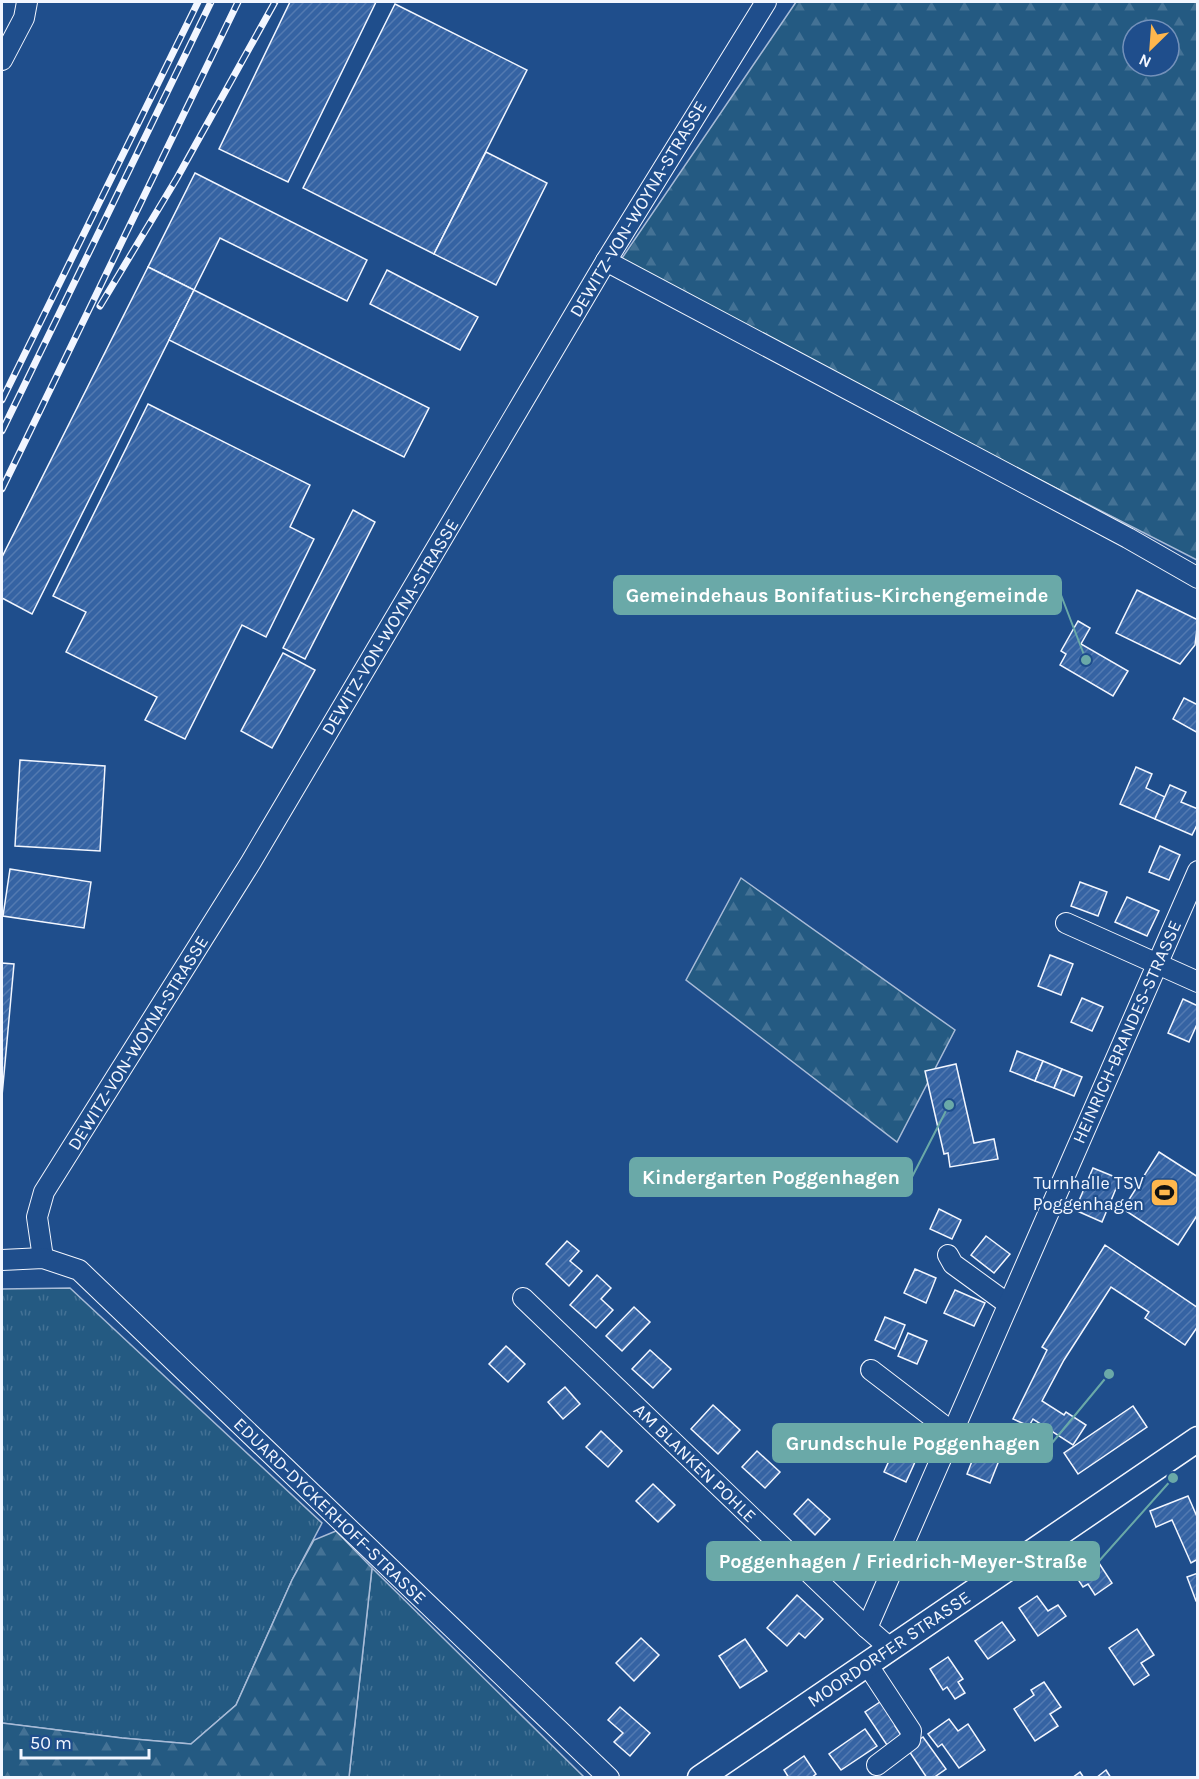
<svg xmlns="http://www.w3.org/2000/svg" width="1199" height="1779" font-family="Karla,sans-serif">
  <defs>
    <pattern id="grass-tufts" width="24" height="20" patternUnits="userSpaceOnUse" patternTransform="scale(1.5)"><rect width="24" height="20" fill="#245a82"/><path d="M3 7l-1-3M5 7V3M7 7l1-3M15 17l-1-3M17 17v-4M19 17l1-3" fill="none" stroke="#447295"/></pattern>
    <pattern id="forest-firs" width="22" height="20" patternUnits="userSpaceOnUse" patternTransform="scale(1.5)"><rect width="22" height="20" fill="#245a82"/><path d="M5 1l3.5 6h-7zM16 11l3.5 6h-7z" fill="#447295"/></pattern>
    <pattern id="building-hatch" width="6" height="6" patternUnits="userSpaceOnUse" patternTransform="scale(1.5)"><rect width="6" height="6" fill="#3563a3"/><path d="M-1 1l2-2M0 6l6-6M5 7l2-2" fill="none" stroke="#537ab1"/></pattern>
  </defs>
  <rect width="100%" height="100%" fill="#1f4e8c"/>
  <!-- grass -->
  <g fill="url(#grass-tufts)" stroke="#a8bbd7" stroke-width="1.5">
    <polygon points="70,1288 322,1523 292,1580 236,1705 191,1744 122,1738 2,1723 2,1289"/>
    <polygon points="372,1568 584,1777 349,1777"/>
  </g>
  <!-- forest -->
  <g fill="url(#forest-firs)" stroke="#a8bbd7" stroke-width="1.5" fill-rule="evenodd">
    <path d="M796,2H1197V560L618,264ZM1133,30H1169V66H1133Z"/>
    <polygon points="741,878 955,1030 897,1142 686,980"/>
    <polygon points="336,1531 372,1568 349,1777 2,1777 2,1723 122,1738 191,1744 236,1705 292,1580 314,1540"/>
  </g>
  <!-- building -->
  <g fill="url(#building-hatch)" stroke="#f2f6ff" stroke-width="1.5">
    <polygon points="290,2 376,2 288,182 219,149"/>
    <polygon points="395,4 527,70 434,254 303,188"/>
    <polygon points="486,152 547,183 496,285 434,254"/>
    <polygon points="195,173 367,260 347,301 220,238 194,290 148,267"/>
    <polygon points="148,267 194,290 32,614 2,598 2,557"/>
    <polygon points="387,270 478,317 460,350 370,304"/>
    <polygon points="194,290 429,408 404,457 169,340"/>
    <polygon points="148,404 310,485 290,527 314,539 266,637 242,625 185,739 145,720 157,697 66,652 86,612 53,596"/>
    <polygon points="353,510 375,522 305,659 283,648"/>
    <polygon points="1137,590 1198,620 1195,645 1180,664 1116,633"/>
    <polygon points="1078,621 1090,628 1081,644 1128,671 1113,696 1060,665 1066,654 1061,651"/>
    <polygon points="283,653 315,670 272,748 241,731"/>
    <polygon points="1184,698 1198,705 1198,733 1173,719"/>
    <polygon points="20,760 105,766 100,851 15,846"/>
    <polygon points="1136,767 1152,774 1146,788 1165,797 1155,819 1120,804"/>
    <polygon points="1170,785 1186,792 1181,802 1198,809 1198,823 1192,835 1155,819"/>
    <polygon points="1160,846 1180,855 1169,880 1149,872"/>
    <polygon points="10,869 91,882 84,928 3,916"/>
    <polygon points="1080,882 1107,892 1098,916 1071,906"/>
    <polygon points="1127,897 1159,911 1147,936 1115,922"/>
    <polygon points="1050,955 1073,964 1061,995 1038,986"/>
    <polygon points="2,963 14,964 2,1096"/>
    <polygon points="1082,998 1103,1007 1092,1031 1071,1022"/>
    <polygon points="1183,999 1198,1006 1198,1022 1189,1042 1168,1033"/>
    <polygon points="1017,1051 1043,1061 1035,1081 1010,1071"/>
    <polygon points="1043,1061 1062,1069 1054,1088 1035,1081"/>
    <polygon points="956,1064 974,1143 994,1139 998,1159 950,1167 948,1153 944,1154 925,1071"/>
    <polygon points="1062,1069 1082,1077 1074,1096 1054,1088"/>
    <polygon points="1159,1152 1198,1177 1198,1214 1178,1245 1123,1209"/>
    <polygon points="1093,1168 1120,1179 1102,1222 1075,1210"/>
    <polygon points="939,1209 961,1220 952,1239 930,1229"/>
    <polygon points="986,1236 1010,1254 994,1273 971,1255"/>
    <polygon points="567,1241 579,1251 570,1261 582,1271 569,1286 546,1264"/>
    <polygon points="1105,1245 1198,1308 1198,1326 1185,1345 1145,1318 1149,1312 1111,1287 1064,1360 1042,1401 1064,1415 1066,1412 1086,1425 1073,1445 1033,1419 1029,1426 1013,1419 1047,1350 1042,1347"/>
    <polygon points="915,1269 936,1278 926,1303 904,1293"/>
    <polygon points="597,1275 611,1288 601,1299 613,1310 596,1328 570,1305"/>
    <polygon points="955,1290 985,1303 974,1326 944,1313"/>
    <polygon points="634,1307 650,1322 622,1351 606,1336"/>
    <polygon points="885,1317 905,1325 895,1349 875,1340"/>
    <polygon points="908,1333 927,1341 917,1364 898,1356"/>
    <polygon points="506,1346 525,1364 508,1382 489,1364"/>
    <polygon points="650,1350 671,1369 653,1388 632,1369"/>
    <polygon points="565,1387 580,1404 563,1419 548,1402"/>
    <polygon points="713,1405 740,1430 718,1454 691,1429"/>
    <polygon points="1133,1406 1147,1427 1078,1474 1064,1453"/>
    <polygon points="601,1431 622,1451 608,1467 586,1447"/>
    <polygon points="897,1443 919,1453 906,1482 884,1472"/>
    <polygon points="979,1443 1002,1453 990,1483 967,1474"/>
    <polygon points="757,1451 780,1472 765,1488 742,1467"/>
    <polygon points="653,1484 675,1505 658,1522 636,1501"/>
    <polygon points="1188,1496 1198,1519 1198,1559 1191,1563 1172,1520 1156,1527 1150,1511"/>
    <polygon points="808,1499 830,1519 815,1535 794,1514"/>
    <polygon points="1095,1557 1112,1583 1095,1595 1088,1584 1083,1587 1073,1572"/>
    <polygon points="1198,1573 1198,1601 1196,1601 1187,1577"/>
    <polygon points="797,1595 823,1619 805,1638 799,1633 787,1646 767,1628"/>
    <polygon points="1037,1596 1048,1611 1058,1605 1066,1616 1038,1636 1019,1608"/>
    <polygon points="1002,1622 1015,1640 988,1659 975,1641"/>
    <polygon points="1137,1629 1154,1655 1141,1663 1149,1675 1134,1685 1109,1648"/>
    <polygon points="641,1638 659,1655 634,1681 616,1663"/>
    <polygon points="745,1639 767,1671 740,1688 719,1656"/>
    <polygon points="948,1657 963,1679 958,1682 965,1693 955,1699 947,1687 943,1690 930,1669"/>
    <polygon points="1044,1682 1061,1707 1050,1714 1058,1726 1035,1741 1014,1709 1034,1695 1031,1690"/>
    <polygon points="883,1700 899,1724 895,1726 901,1735 887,1745 865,1712"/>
    <polygon points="620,1707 650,1733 630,1756 614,1742 623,1733 608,1720"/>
    <polygon points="949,1719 958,1731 968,1724 985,1750 959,1768 942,1744 938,1747 928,1734"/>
    <polygon points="865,1729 877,1746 841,1770 829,1754"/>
    <polygon points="923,1737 946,1769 933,1778 927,1778 907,1748"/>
    <polygon points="804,1756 816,1774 811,1778 789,1778 784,1770"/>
    <polygon points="1106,1770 1111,1778 1096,1778"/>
    <polygon points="1080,1772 1084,1778 1072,1778"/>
  </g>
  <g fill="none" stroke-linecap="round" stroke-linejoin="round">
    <defs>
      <g id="minor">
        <polyline points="2,60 24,18 27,2"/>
        <polyline points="606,261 1128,538 1198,578"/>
        <polyline points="1066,923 1198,982"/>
        <polyline points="948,1255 953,1264 1008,1304"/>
        <polyline points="43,1258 37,1217 44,1192 251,862 606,261 766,2"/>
        <polyline points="2,1260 43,1258 79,1270 609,1778"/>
        <polyline points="523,1298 867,1628"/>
        <polyline points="871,1370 952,1432"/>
        <polyline points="890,1648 867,1628 1198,871"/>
        <polyline points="867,1664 911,1731 910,1740 877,1765"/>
      </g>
      <polyline id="major" points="700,1778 1198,1439"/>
    </defs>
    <!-- minor casing -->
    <use href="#minor" stroke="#f2f6ff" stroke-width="22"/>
    <!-- major casing -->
    <use href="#major" stroke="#f2f6ff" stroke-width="27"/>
    <!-- minor -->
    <use href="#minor" stroke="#1f4e8c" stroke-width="20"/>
    <!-- major -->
    <use href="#major" stroke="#1f4e8c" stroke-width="24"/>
    <defs>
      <g id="rail">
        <polyline points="100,306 177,178 275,2"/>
        <polyline points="2,400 198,2"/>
        <polyline points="2,431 211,2"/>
        <polyline points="2,489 238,2"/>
      </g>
    </defs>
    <!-- rail casing -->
    <use href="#rail" stroke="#f2f6ff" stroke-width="7"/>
    <!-- rail -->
    <use href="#rail" stroke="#1f4e8c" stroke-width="4.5" stroke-dasharray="14" stroke-linecap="butt"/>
  </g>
  <!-- icons -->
  <defs>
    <symbol id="stadium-square" viewBox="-11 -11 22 22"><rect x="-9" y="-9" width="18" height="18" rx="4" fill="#ffb74d" stroke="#1f4e8c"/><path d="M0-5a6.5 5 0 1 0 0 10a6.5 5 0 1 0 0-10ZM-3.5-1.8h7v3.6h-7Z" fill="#111"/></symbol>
  </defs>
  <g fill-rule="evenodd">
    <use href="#stadium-square" x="1148" y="1176" width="33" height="33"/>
  </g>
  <g text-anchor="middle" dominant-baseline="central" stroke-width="4.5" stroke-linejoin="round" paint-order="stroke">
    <!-- street labels -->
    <g font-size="18" fill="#f2f6ff" stroke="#1f4e8c">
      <text transform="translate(638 209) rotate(-59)">DEWITZ-VON-WOYNA-STRASSE</text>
      <text transform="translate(390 627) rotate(-59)">DEWITZ-VON-WOYNA-STRASSE</text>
      <text transform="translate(1127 1032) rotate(-66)">HEINRICH-BRANDES-STRASSE</text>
      <text transform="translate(138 1043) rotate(-58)">DEWITZ-VON-WOYNA-STRASSE</text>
      <text transform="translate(695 1463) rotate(44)">AM BLANKEN POHLE</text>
      <text transform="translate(330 1511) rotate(44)">EDUARD-DYCKERHOFF-STRASSE</text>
      <text transform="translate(889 1649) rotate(-34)">MOORDORFER STRASSE</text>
    </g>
    <!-- poi labels -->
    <g font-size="18" fill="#f2f6ff" stroke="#1f4e8c" text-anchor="end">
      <text x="1144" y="1183">Turnhalle TSV<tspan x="1144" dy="21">Poggenhagen</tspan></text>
    </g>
  </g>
  <!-- callouts -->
  <path fill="none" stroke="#6aa9a8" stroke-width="2" d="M1086 660L1061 595M949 1105L912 1177M1109 1374L1052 1443M1173 1478L1099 1561"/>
  <g fill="#6aa9a8" stroke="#1f4e8c" stroke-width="2">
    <circle cx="1086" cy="660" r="6"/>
    <circle cx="949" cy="1105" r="6"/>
    <circle cx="1109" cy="1374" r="6"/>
    <circle cx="1173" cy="1478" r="6"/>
  </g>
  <g fill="#6aa9a8" stroke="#6aa9a8" stroke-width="2">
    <rect x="614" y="576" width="447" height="38" rx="6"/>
    <rect x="630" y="1158" width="282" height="38" rx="6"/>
    <rect x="773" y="1424" width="279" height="38" rx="6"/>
    <rect x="707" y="1542" width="392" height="38" rx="6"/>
  </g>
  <g font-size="20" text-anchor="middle" font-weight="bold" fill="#fff">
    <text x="837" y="602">Gemeindehaus Bonifatius-Kirchengemeinde</text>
    <text x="771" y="1184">Kindergarten Poggenhagen</text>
    <text x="913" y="1450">Grundschule Poggenhagen</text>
    <text x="903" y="1568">Poggenhagen / Friedrich-Meyer-Straße</text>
  </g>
  <!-- border -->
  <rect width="1199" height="1779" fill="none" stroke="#f2f6ff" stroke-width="6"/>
  <!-- north arrow -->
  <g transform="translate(1151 48) rotate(205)"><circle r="28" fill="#1f4e8c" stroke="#7391ba" stroke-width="1.5"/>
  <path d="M0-4.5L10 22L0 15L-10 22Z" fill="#ffb74d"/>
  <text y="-9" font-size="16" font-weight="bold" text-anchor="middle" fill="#f2f6ff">N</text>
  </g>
  <!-- scale -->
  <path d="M21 1749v9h128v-9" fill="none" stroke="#f2f6ff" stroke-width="3"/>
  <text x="30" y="1749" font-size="18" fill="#f2f6ff" stroke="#1f4e8c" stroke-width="4.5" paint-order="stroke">50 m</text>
</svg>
